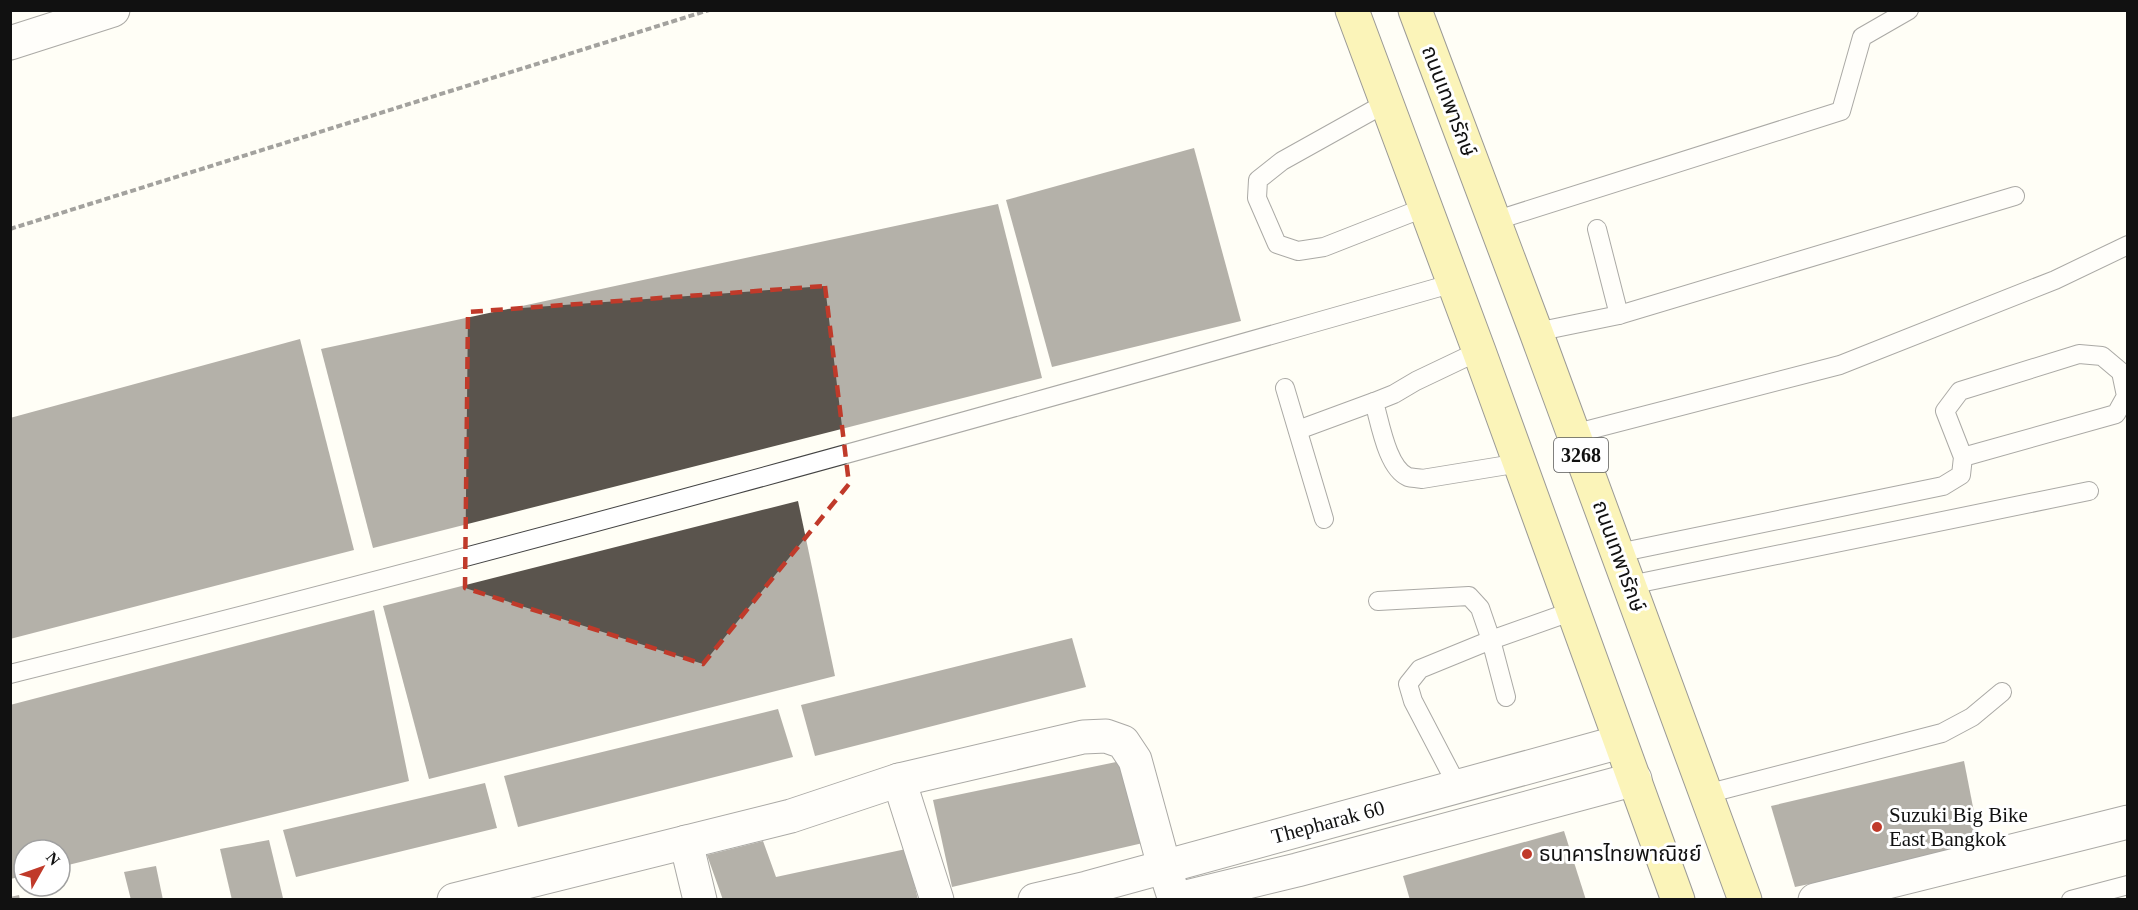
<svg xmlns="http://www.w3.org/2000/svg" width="2138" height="910" font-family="'Times New Roman','Noto Sans Thai',serif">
  <rect width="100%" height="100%" fill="#fffef5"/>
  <!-- building -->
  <g fill="#5a544d">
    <polygon points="1194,148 1241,321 1052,367 1006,200"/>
    <polygon points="998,204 1042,378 373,548 321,349"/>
    <polygon points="300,339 354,550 10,639 10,418"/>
    <polygon points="798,501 835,676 429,779 383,606"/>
    <polygon points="374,610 409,781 60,867 60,850 24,850 24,876 10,879 10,705"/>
    <polygon points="1072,638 1086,687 815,756 801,705"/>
    <polygon points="778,709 793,757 518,827 504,776"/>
    <polygon points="1121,761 1143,843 952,887 933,800"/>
    <polygon points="1964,761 1981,848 1795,887 1771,806"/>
    <polygon points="485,783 497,828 296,877 283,830"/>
    <polygon points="1564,831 1586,900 1410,900 1403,876"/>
    <polygon points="269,840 283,898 232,900 220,849"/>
    <polygon points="763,841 776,877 906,849 918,900 723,900 707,855"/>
    <polygon points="156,866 163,900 131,900 124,872"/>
    <polygon points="19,895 20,900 10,900 10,897"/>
  </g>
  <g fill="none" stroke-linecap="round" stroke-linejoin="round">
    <defs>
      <g id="lane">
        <polyline points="1386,103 1282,161 1258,180 1257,198 1277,244 1298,251 1324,247 1426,207"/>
        <polyline points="1494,221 1841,111 1862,37 1909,10"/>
        <polyline points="1619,315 2015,196"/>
        <polyline points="1536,332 1619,315 1597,229"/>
        <path d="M1479,351L1416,381L1394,394L1374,402C1380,422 1387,468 1408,477C1412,478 1418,478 1422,479L1520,463"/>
        <polyline points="1285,388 1324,519"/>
        <polyline points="1298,430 1374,402"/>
        <polyline points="1573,434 1840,365 2055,280 2128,245"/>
        <polyline points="1618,553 1943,486 1961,475 1963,457 1945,411 1960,391 2079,354 2102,356 2121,372 2126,396 2116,414 1963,457"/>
        <polyline points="1630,585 2089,491"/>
        <polyline points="1378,601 1469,596 1480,608 1491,640 1573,611"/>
        <path d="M10,674C494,554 974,420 1454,283"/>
        <polyline points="1458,787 1413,701 1408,684 1420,669 1491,640 1506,697"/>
        <polyline points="1706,794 1942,733 1972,717 2002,692"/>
        <polyline points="2071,900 2128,885"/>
      </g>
      <g id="street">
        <polyline points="10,43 113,10"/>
        <polyline points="899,780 937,900"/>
        <polyline points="686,842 700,900"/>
        <polyline points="454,900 791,816 899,780 1083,737 1106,736 1123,742 1135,760 1164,866 1175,900"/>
        <polyline points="1035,900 1087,888 1620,742"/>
        <polyline points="1174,900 1297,870 1635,779"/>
        <polyline points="1815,900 2128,822"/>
      </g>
      <g id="primary">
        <polyline points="1352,10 1479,351 1678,900"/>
        <polyline points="1415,10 1536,332 1745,900"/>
      </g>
    </defs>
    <!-- lane casing -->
    <use href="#lane" stroke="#444" stroke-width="20"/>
    <!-- street casing -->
    <use href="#street" stroke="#444" stroke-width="35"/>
    <!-- primary casing -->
    <use href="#primary" stroke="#222" stroke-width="35"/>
    <!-- path -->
    <polyline stroke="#333" stroke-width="4" stroke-dasharray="6 3" stroke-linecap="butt" points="10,229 709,10"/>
    <!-- lane -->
    <use href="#lane" stroke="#fff" stroke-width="18"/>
    <!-- street -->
    <use href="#street" stroke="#fff" stroke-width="33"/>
    <!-- primary -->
    <use href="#primary" stroke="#f5e96f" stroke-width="33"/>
  </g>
  <!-- marked area -->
  <path d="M0 0H2138V910H0ZM825,286L849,484L703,664L465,588L468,312Z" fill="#fffef5" fill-opacity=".55" fill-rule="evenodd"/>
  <path fill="none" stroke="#c03a2a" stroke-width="4.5" stroke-dasharray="12 8" stroke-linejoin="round" d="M825,286L849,484L703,664L465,588L468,312Z"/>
  <!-- markers -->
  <g fill="#c03a2a" stroke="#fff" stroke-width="2">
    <circle cx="1877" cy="827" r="6"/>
    <circle cx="1527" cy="854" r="6"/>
  </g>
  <g text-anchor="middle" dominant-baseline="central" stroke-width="6" stroke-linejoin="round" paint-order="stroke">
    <!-- shield labels -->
    <rect fill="#fff" stroke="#585858" stroke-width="1.5" x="1554" y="438" width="54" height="34" rx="4.5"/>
    <g font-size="20" font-weight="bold" fill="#111">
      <text x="1581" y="455">3268</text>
    </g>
    <!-- street labels -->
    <g font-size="21" fill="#111" stroke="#fff">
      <text transform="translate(1449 101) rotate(69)">ถนนเทพารักษ์</text>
      <text transform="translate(1619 556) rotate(70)">ถนนเทพารักษ์</text>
      <text transform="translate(1328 822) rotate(-15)">Thepharak 60</text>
    </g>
    <!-- poi labels -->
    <g font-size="21" fill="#111" stroke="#fff" text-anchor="start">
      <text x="1889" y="815">Suzuki Big Bike<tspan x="1889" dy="24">East Bangkok</tspan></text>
      <text x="1539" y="854">ธนาคารไทยพาณิชย์</text>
    </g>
  </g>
  <!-- border -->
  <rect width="2138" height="910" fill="none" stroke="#111111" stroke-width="24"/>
  <!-- north arrow -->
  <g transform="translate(42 868) rotate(50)"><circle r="28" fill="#ffffff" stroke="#a0a0a0" stroke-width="1.5"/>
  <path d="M0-4.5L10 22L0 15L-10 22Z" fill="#c03a2a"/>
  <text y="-9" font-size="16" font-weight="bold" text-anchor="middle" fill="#111111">N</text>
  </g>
</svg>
